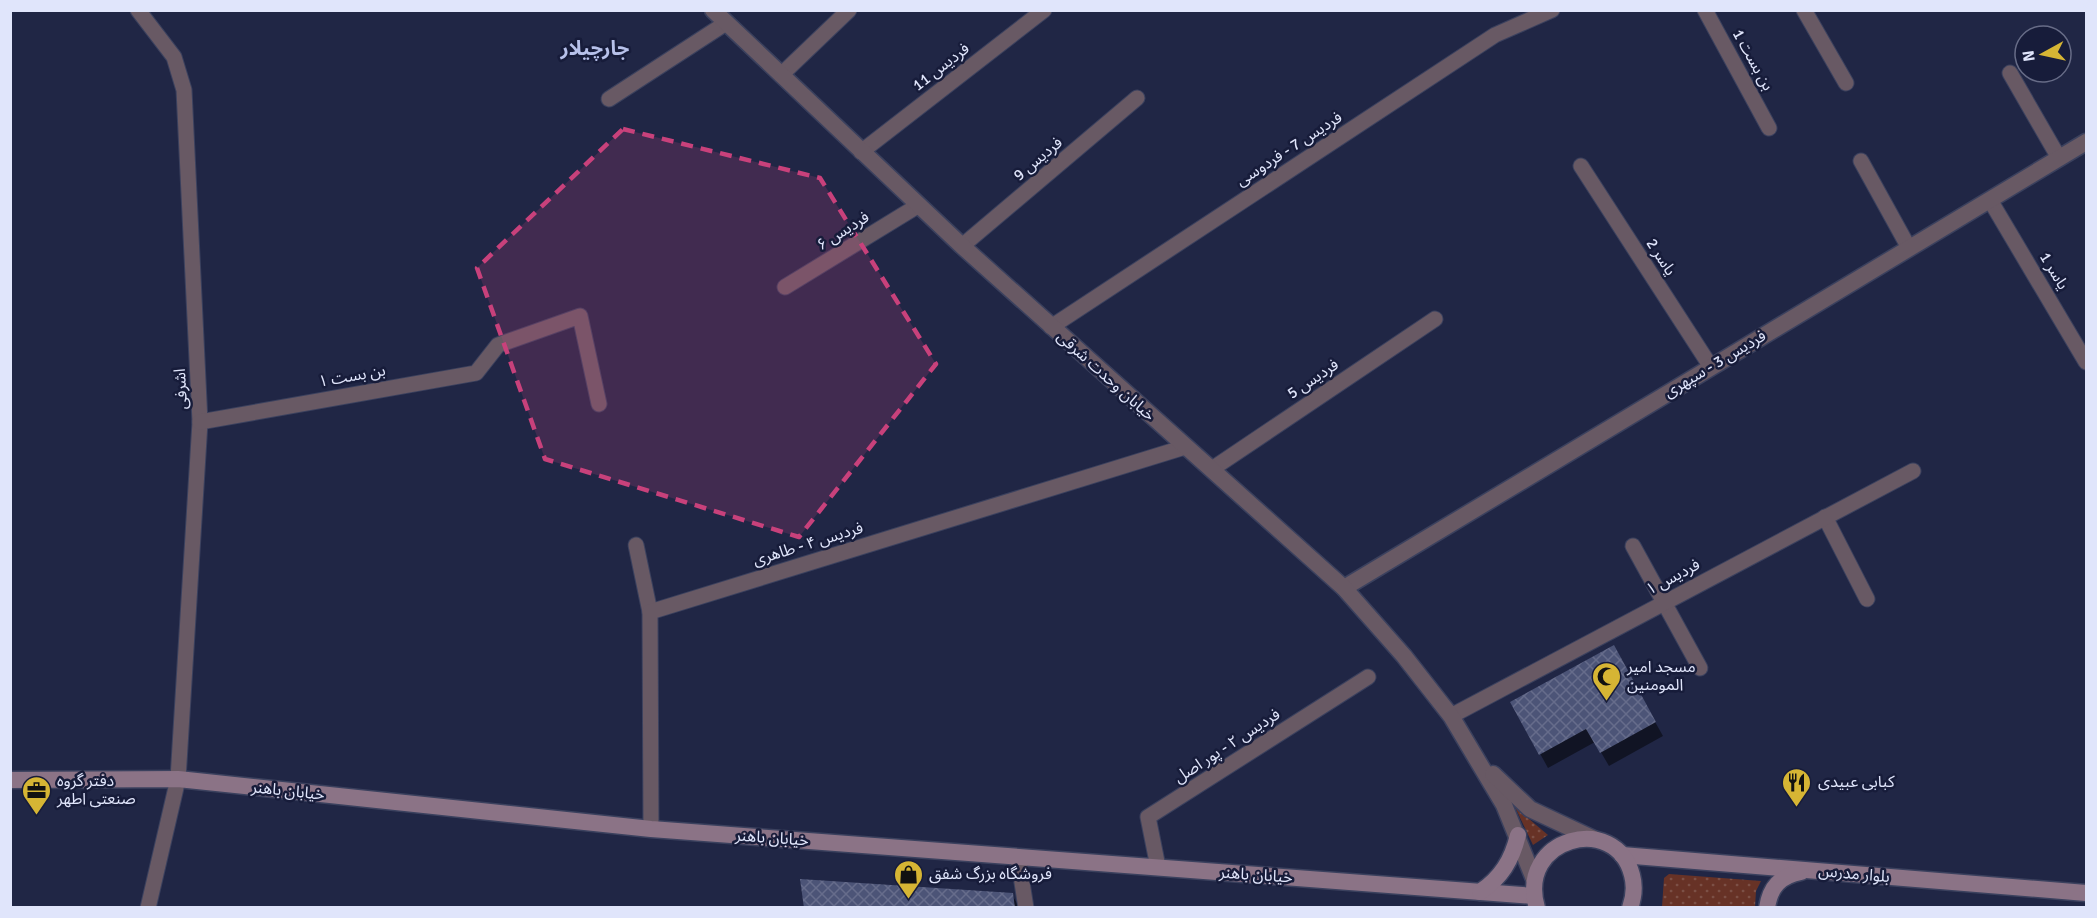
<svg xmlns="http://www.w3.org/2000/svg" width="2097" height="918" font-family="Signika,'Noto Sans Arabic',sans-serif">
  <defs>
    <pattern id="grass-dots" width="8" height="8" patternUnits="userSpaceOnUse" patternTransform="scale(1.5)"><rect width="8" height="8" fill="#673226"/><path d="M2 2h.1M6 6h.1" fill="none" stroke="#7c5046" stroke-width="1.8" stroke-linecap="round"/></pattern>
    <pattern id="building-cross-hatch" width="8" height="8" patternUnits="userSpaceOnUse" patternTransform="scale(1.5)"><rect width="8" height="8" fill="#4c5477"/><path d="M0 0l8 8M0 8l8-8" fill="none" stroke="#666c8b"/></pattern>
  </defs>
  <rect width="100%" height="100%" fill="#202645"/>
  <!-- grass -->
  <g fill="url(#grass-dots)">
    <polygon points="1515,807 1548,835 1533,845"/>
    <polygon points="1669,874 1761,881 1756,891 1755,907 1662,907 1664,878"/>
  </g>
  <!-- shadow -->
  <g fill="#0007">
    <polygon points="1613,647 1663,736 1609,766 1595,742 1548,768 1512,703"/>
    <polygon points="1012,895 1020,908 805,908"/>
  </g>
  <!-- building -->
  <g fill="url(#building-cross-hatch)">
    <polygon points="1614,645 1656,722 1600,753 1586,729 1539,755 1510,702"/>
    <polygon points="800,879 1013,893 1015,908 804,908"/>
  </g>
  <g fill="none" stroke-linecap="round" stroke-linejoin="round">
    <defs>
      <g id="service">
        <polyline points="138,10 174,57 184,90 200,422 178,779 148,908"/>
        <polyline points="1705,10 1769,128"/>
        <polyline points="1804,10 1846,83"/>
        <polyline points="2010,73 2059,158"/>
        <polyline points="781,75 849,10"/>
        <polyline points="609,99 726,23"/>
        <polyline points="861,152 1044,10"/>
        <polyline points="1861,161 1909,248"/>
        <polyline points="1581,166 1711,367"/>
        <polyline points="1990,200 2086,362"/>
        <polyline points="962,246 1137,98"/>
        <polyline points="785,287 919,205"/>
        <polyline points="1051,327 1495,35 1552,10"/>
        <polyline points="200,422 476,373 498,345 580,316 599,404"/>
        <polyline points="1212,469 1435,319"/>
        <polyline points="1825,517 1867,599"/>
        <polyline points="636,545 650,612"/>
        <polyline points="1633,546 1700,668"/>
        <polyline points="1451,716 1913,471"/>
        <polyline points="651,829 650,612 1185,447"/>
        <polyline points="1018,857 1026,908"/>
        <polyline points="1158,867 1148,817 1368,677"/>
      </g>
      <polyline id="minor" points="1344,588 2086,142"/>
      <g id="tertiary">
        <polyline points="713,10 962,246 1344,588 1404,656 1451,716 1504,805 1534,879"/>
        <polyline points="1493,774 1530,809 1594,839"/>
      </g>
      <g id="secondary">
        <polyline points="10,780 178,779 651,829 1534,896"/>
        <polyline points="1622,855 2086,893"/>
        <path d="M1480,892C1501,878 1512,860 1518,835"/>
        <path d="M1537,908C1516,837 1616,812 1632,875C1635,886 1634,897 1630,908"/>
        <path d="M1767,908C1770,887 1780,876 1801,872"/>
      </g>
    </defs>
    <!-- service casing -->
    <use href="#service" stroke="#3b415e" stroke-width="17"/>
    <!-- minor casing -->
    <use href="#minor" stroke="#3b415e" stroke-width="19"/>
    <!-- tertiary casing -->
    <use href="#tertiary" stroke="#3b415e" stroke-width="19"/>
    <!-- secondary casing -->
    <use href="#secondary" stroke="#3b415e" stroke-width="19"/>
    <!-- service -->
    <use href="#service" stroke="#685964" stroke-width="15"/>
    <!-- minor -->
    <use href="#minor" stroke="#685964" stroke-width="16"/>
    <!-- tertiary -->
    <use href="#tertiary" stroke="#685964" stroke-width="16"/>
    <!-- secondary -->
    <use href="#secondary" stroke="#8b7386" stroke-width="16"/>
  </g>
  <!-- marked area -->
  <path fill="#c8417b" fill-opacity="0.2" stroke="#c8417b" stroke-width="4.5" stroke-dasharray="12 8" stroke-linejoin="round" d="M623,129L820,178L936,364L799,537L545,459L477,268Z"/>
  <!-- icons -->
  <defs>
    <symbol id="mosque-pin" viewBox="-11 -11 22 30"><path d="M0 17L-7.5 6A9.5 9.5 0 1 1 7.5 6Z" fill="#d6b534" stroke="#171c3a"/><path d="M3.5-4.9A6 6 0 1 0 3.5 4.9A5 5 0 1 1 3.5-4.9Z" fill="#111"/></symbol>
    <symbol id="restaurant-pin" viewBox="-11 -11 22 30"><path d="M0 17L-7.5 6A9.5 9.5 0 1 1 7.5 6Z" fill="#d6b534" stroke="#171c3a"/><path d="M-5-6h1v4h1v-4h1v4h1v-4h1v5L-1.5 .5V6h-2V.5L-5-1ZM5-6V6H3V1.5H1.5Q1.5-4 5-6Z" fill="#111"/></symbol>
    <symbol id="office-pin" viewBox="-11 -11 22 30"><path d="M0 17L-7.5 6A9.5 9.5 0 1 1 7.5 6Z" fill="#d6b534" stroke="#171c3a"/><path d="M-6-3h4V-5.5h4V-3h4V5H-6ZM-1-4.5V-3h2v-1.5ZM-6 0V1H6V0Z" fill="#111"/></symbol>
    <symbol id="shop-pin" viewBox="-11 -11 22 30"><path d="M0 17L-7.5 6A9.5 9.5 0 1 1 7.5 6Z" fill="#d6b534" stroke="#171c3a"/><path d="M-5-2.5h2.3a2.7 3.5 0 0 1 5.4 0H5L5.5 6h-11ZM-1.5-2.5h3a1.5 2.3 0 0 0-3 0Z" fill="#111"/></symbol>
  </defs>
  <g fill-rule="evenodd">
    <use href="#mosque-pin" x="1590" y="660" width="33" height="45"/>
    <use href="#restaurant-pin" x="1780" y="766" width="33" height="45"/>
    <use href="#office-pin" x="20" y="774" width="33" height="45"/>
    <use href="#shop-pin" x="892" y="858" width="33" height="45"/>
  </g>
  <g text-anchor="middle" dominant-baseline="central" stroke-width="5" stroke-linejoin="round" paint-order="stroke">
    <!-- street labels -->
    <g font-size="16" fill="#e0e5fb" stroke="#171c3a">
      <text transform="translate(1753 60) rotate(61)">بن بست 1</text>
      <text transform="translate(941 67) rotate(-38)">فردیس 11</text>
      <text transform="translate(1289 149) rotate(-33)">فردیس 7 - فردوسی</text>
      <text transform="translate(1038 159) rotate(-40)">فردیس 9</text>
      <text transform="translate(843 231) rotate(-32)">فردیس ۶</text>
      <text transform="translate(1661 257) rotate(57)">یاسر 2</text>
      <text transform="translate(2054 271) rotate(59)">یاسر 1</text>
      <text transform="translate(1715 364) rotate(-31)">فردیس 3 - سپهری</text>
      <text transform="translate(352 376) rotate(-10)">بن بست ۱</text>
      <text transform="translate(1106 376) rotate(42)">خیابان وحدت شرقی</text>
      <text transform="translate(1313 379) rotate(-34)">فردیس 5</text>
      <text transform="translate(181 389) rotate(-93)">اشرفی</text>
      <text transform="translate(808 544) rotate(-17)">فردیس ۴ - طاهری</text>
      <text transform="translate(1673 577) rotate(-28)">فردیس ۱</text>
      <text transform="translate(1227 746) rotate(-33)">فردیس ۲ - پور اصل</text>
      <text transform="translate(288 791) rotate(6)">خیابان باهنر</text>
      <text transform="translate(772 838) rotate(4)">خیابان باهنر</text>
      <text transform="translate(1854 874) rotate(5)">بلوار مدرس</text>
      <text transform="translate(1256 875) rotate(4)">خیابان باهنر</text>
    </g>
    <!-- poi labels -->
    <g font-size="16" fill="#e0e5fb" stroke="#171c3a" text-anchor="start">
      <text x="1627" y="667">مسجد امیر<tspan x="1627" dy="18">المومنین</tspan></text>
      <text x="57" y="781">دفتر گروه<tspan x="57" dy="18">صنعتی اطهر</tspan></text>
      <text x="1818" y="782">کبابی عبیدی</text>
      <text x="929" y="874">فروشگاه بزرگ شفق</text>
    </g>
    <!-- quarter labels -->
    <g font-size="20" font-weight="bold" fill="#b7c1ea" stroke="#171c3a">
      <text x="595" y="48">جارچیلار</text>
    </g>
  </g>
  <!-- border -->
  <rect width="2097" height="918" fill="none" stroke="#e0e5fb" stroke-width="24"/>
  <!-- north arrow -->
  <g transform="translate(2043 54) rotate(262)"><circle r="28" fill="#171c3a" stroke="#676c87" stroke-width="1.5"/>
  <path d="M0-4.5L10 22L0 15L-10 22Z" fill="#d6b534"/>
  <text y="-9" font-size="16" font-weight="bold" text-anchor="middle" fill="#e0e5fb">N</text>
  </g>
</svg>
